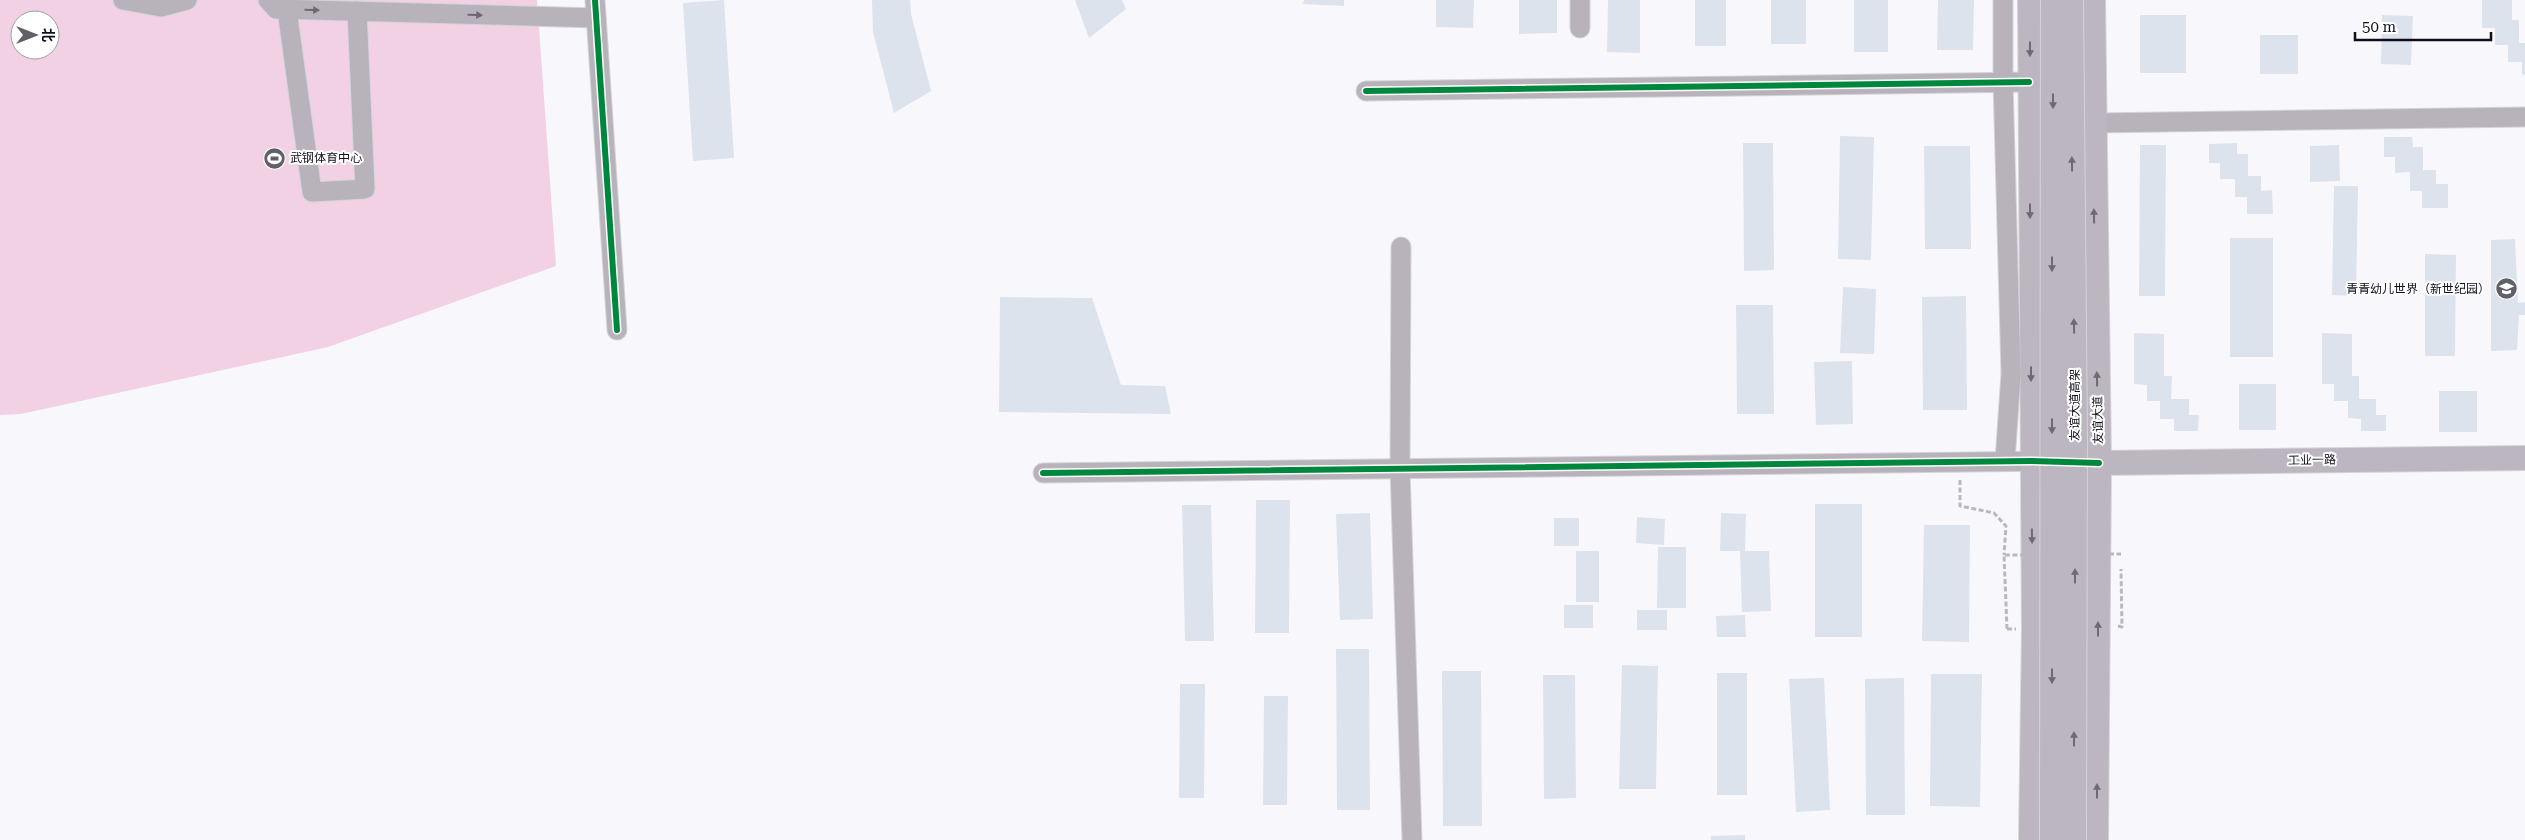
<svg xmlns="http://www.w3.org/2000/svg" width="2525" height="840" font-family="'Roboto Serif','Noto Sans SC',serif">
  <rect width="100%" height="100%" fill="#f8f8fc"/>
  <!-- green -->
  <path fill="#f2d1e4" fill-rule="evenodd" d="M0,0H537L556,266L328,347L21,414L0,415ZM20,20H50V50H20Z"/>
  <!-- building -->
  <g fill="#dce3ed">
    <polygon points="724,0 734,158 693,161 683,3"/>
    <polygon points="872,0 910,0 911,14 931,91 894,113 873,32"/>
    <polygon points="1075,0 1122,0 1126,9 1089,38"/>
    <polygon points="1304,0 1344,0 1344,6 1303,4"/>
    <polygon points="1436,0 1474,0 1473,28 1436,27"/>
    <polygon points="1519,0 1557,0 1557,33 1519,34"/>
    <polygon points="1608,0 1640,0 1640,53 1607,52"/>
    <rect x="1695" y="0" width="31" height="46"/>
    <rect x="1771" y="0" width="35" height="44"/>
    <rect x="1854" y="0" width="34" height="52"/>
    <polygon points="1938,0 1974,0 1973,50 1937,50"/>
    <polygon points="2482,0 2512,0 2512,20 2519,20 2519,43 2525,43 2525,75 2522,75 2522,62 2508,62 2508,45 2495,45 2495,28 2482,28"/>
    <rect x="2140" y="15" width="46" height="58"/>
    <polygon points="2382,15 2413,16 2411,65 2381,64"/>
    <rect x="2260" y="35" width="38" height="39"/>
    <polygon points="1840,136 1874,137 1871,260 1838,259"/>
    <polygon points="2384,137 2412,137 2413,147 2423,147 2423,170 2436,170 2436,184 2448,184 2448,208 2422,208 2422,191 2410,191 2410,172 2395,173 2395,157 2384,157"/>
    <polygon points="1743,143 1773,143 1774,270 1744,271"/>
    <polygon points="2237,143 2237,154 2248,154 2248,176 2261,176 2261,191 2272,190 2273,214 2247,214 2247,197 2235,197 2235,179 2220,179 2220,163 2209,163 2209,144"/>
    <polygon points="2140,145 2166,145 2165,296 2139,296"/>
    <polygon points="2339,145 2340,181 2310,182 2310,146"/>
    <polygon points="1924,146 1970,146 1971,249 1925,249"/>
    <polygon points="2334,186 2358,186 2356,296 2332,295"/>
    <rect x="2230" y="238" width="43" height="119"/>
    <polygon points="2515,239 2518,303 2525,302 2525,315 2519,315 2517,350 2491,351 2491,240"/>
    <polygon points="2425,254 2456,255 2455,356 2425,356"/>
    <polygon points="1843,287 1876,289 1874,354 1840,353"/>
    <polygon points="1966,296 1967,410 1923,410 1922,297"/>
    <polygon points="1000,297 1092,298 1121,385 1165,386 1171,414 999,412"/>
    <polygon points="1736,305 1773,305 1774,414 1737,414"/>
    <polygon points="2134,333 2164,334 2164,376 2172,376 2171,399 2189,399 2189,415 2199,415 2198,431 2174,431 2174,419 2160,419 2160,401 2147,401 2147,385 2134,384"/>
    <polygon points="2322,333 2352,334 2352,376 2359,376 2359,399 2376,399 2376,415 2386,415 2386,431 2361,431 2361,419 2348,418 2348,401 2334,401 2334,384 2322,384"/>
    <polygon points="1852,361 1853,424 1816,425 1814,362"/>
    <rect x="2239" y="384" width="37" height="46"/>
    <rect x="2439" y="391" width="38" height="41"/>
    <polygon points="1256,500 1290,500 1289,633 1255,633"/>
    <rect x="1815" y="504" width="47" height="133"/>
    <polygon points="1182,505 1211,505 1214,641 1185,641"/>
    <polygon points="1370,513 1373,619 1340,620 1336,514"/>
    <polygon points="1721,513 1746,514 1745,551 1769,551 1771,611 1742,612 1740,551 1720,551"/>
    <polygon points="1637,517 1665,519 1664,545 1636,543"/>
    <rect x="1554" y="518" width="25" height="28"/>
    <polygon points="1924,525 1970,525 1969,642 1922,641"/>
    <polygon points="1658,547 1686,547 1686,608 1657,608"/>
    <rect x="1576" y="551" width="23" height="51"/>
    <rect x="1564" y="605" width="29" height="23"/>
    <rect x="1637" y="610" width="30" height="20"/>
    <polygon points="1745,615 1746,637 1717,637 1716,616"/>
    <polygon points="1336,649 1369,649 1370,810 1337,810"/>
    <polygon points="1622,665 1658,666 1656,789 1619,789"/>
    <polygon points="1442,671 1481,671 1482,826 1443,826"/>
    <rect x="1717" y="673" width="30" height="122"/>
    <polygon points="1931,674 1982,674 1980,807 1930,806"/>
    <polygon points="1543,675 1575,675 1576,798 1544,799"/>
    <polygon points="1824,678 1830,810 1796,812 1789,679"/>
    <polygon points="1904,678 1905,815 1866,815 1865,679"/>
    <polygon points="1180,684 1205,684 1204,798 1179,798"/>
    <polygon points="1264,696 1288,696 1287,805 1263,805"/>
    <polygon points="1745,835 1745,840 1711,840 1711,836"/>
  </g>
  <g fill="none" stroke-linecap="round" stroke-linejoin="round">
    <defs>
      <g id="minor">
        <polyline points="123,0 161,7 187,0"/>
        <polyline points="268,0 276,9 596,18"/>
        <polyline points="595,0 617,330"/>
        <polyline points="2003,0 2003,81 2011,374 2005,461"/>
        <polyline points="287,10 312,192 365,189 357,11"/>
        <polyline points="1580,28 1580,0"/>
        <polyline points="1366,91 2029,82"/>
        <polyline points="2093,123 2525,117"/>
        <polyline points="1401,247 1400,469 1412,840"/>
        <polyline points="1043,473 2045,461"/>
      </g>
      <g id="major">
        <polyline points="2030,0 2034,629 2031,840"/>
        <polyline points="2093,0 2099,463 2096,840"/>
        <polyline points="2099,463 2525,458"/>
      </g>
    </defs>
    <!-- minor casing -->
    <use href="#minor" stroke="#d4d3d7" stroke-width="21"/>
    <!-- major casing -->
    <use href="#major" stroke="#d4d3d7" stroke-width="26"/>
    <!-- path -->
    <g stroke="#bbb7be" stroke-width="3" stroke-dasharray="5 2.5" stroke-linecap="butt">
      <polyline points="1960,480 1960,506 1994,513 2006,526 2004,555"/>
      <polyline points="2118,626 2122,627 2121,569"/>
      <polyline points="2007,629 2016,629"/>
    </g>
    <!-- minor -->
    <use href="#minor" stroke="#b8b3bb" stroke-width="19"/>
    <!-- major -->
    <use href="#major" stroke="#bbb6bf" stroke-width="24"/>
    <defs>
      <g id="major-bridge">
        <polyline points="2071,0 2075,435 2074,840"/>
        <polyline points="2052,840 2053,0"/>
      </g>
    </defs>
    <!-- major-bridge casing -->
    <use href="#major-bridge" stroke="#d4d3d7" stroke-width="26" stroke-linecap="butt"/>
    <!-- path-bridge -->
    <g stroke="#bbb7be" stroke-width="3" stroke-dasharray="5 2.5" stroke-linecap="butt">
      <polyline points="2094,554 2121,554"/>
      <polyline points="2007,629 2004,555 2033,555"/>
    </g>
    <!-- major-bridge -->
    <use href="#major-bridge" stroke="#bbb6bf" stroke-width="24"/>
    <defs>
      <g id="cycleway">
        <polyline points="595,0 617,330"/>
        <polyline points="1366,91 2029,82"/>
        <polyline points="1043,473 2031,461 2099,463"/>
      </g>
    </defs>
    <!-- cycleway casing -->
    <use href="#cycleway" stroke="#fff" stroke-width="9"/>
    <!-- cycleway -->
    <use href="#cycleway" stroke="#00873e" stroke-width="6"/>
  </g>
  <!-- one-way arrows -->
  <defs><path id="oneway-solid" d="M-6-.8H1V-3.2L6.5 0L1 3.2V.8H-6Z" transform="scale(1.25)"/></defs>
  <g fill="#6c6973">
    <use href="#oneway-solid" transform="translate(312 10) rotate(1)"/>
    <use href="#oneway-solid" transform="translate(475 15) rotate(2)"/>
  </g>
  <g fill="#6e6a75">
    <use href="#oneway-solid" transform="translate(2030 49) rotate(90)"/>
    <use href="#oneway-solid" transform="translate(2053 101) rotate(90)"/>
    <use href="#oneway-solid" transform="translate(2072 164) rotate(-91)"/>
    <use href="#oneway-solid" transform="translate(2030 211) rotate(90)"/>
    <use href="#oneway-solid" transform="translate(2094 216) rotate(-91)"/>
    <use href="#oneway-solid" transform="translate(2052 264) rotate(90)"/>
    <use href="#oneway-solid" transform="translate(2074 326) rotate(-91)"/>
    <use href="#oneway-solid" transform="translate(2031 374) rotate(90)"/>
    <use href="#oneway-solid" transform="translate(2097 379) rotate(-91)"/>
    <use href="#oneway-solid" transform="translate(2052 426) rotate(90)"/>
    <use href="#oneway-solid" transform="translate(2032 536) rotate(89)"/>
    <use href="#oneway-solid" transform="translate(2075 576) rotate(-90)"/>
    <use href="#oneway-solid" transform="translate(2098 629) rotate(-90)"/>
    <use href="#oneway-solid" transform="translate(2052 676) rotate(90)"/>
    <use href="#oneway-solid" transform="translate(2074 739) rotate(-90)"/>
    <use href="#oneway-solid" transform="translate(2097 791) rotate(-90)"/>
  </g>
  <!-- icons -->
  <defs>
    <symbol id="stadium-disc" viewBox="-11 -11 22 22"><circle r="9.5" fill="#616069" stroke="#fff"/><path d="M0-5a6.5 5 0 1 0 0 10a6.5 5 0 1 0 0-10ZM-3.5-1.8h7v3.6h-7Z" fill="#fff"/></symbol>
    <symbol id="school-disc" viewBox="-11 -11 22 22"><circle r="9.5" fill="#616069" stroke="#fff"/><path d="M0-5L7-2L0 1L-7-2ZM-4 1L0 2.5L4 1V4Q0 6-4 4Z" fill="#fff"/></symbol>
  </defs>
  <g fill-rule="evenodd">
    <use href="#stadium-disc" x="262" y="146" width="25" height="25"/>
    <use href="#school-disc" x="2494" y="276" width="25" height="25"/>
  </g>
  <g text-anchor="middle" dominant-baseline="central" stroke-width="4" stroke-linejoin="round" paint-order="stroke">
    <!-- poi labels -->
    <g font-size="12" fill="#0f0e1a" stroke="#fff" text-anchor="start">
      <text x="290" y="158">武钢体育中心</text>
      <text x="2490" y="289" text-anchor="end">青青幼儿世界（新世纪园）</text>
    </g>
    <!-- street labels -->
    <g font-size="12" fill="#0f0e1a" stroke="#fff">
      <text transform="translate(2075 405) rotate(-90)">友谊大道高架</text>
      <text transform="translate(2098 420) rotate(-91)">友谊大道</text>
      <text transform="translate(2312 460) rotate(-1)">工业一路</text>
    </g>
  </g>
  <!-- north arrow -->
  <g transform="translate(35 35) rotate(90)"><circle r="24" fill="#ffffff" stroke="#9f9fa3"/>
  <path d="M0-4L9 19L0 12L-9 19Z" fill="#616069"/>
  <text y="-8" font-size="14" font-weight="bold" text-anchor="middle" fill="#0f0e1a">北</text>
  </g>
  <!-- scale -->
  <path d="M2355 32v8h136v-8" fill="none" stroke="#0f0e1a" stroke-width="2.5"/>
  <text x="2362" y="32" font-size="15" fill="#0f0e1a" stroke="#ffffff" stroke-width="4" paint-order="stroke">50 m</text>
</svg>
